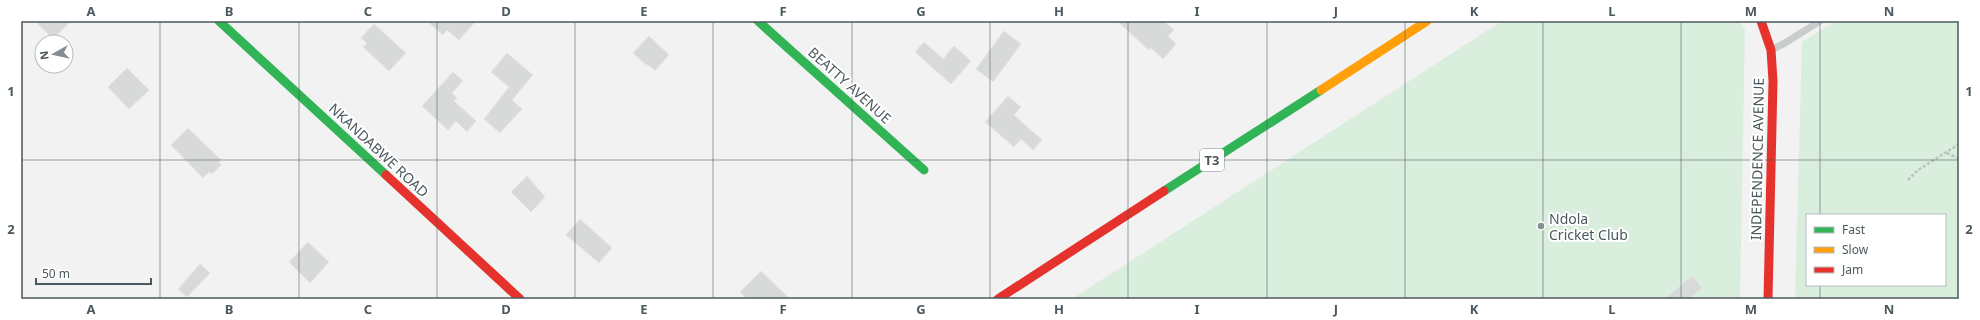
<svg xmlns="http://www.w3.org/2000/svg" width="1980" height="320" font-family="'Noto Sans',sans-serif">
  <rect width="100%" height="100%" fill="#f2f2f2"/>
  <!-- green -->
  <g fill="#d9eedd" fill-rule="evenodd">
    <polygon points="1502,21 1738,21 1745,30 1740,299 1072,299"/>
    <path d="M1835,21H1959V299H1795L1802,42ZM1807,215H1945V285H1807Z"/>
  </g>
  <!-- building -->
  <g fill="#d8dada" stroke="#e4e4e5">
    <polygon points="35,21 71,21 53,39"/>
    <polygon points="427,21 476,21 459,40 447,30 443,35"/>
    <polygon points="1117,21 1164,21 1174,30 1168,36 1176,44 1163,59 1151,48 1149,50"/>
    <polygon points="374,24 406,53 389,71 363,47 367,43 361,38"/>
    <polygon points="1004,31 1021,44 993,82 976,69"/>
    <polygon points="649,36 669,55 655,71 647,64 646,65 633,53"/>
    <polygon points="924,42 943,59 954,46 971,61 951,84 915,52"/>
    <polygon points="507,53 533,75 512,100 522,109 500,133 484,119 509,87 491,72"/>
    <polygon points="127,68 149,90 129,109 108,87"/>
    <polygon points="453,72 463,81 452,93 457,98 454,101 476,121 467,132 456,121 448,130 422,106"/>
    <polygon points="1008,96 1021,107 1014,115 1042,140 1033,150 1021,139 1014,147 985,122"/>
    <polygon points="188,128 221,160 219,162 221,165 212,174 209,172 203,178 171,145"/>
    <polygon points="527,176 545,197 531,212 511,192"/>
    <polygon points="580,219 612,248 599,263 566,235"/>
    <polygon points="308,242 329,262 310,283 289,262"/>
    <polygon points="200,264 210,273 187,297 178,289"/>
    <polygon points="761,271 790,299 747,299 740,292"/>
    <polygon points="1692,276 1702,288 1688,299 1664,299"/>
  </g>
  <g fill="none" stroke-linecap="round" stroke-linejoin="round">
    <!-- path -->
    <g stroke="#bac4bf" stroke-width="2.5" stroke-dasharray="3 2" stroke-linecap="butt">
      <polyline points="1947,153 1959,159"/>
      <polyline points="1908,180 1918,170 1959,144"/>
    </g>
    <!-- lane -->
    <polyline stroke="#cacdcd" stroke-width="7" points="1773,49 1785,43 1820,21"/>
    <!-- fast -->
    <g stroke="#30b455" stroke-width="9">
      <polyline points="219,21 386,175"/>
      <polyline points="758,21 924,170"/>
      <polyline points="1164,191 1321,90"/>
    </g>
    <!-- slow -->
    <polyline stroke="#ff9f0a" stroke-width="9" points="1321,90 1427,21"/>
    <!-- jam -->
    <g stroke="#e5322d" stroke-width="9">
      <polyline points="1761,21 1771,50 1773,81 1768,299"/>
      <polyline points="386,175 520,299"/>
      <polyline points="998,299 1164,191"/>
    </g>
  </g>
  <!-- grid -->
  <path fill="none" stroke="#4b585d" stroke-width="1" stroke-opacity="0.55" d="M160,21V299M299,21V299M437,21V299M575,21V299M713,21V299M852,21V299M990,21V299M1128,21V299M1267,21V299M1405,21V299M1543,21V299M1681,21V299M1820,21V215M21,160H1959M1820,285V299"/>
  <!-- markers -->
  <circle fill="#858e91" stroke="#fff" stroke-width="1.5" cx="1541" cy="226" r="4"/>
  <g text-anchor="middle" dominant-baseline="central" stroke-width="4" stroke-linejoin="round" paint-order="stroke">
    <!-- shield labels -->
    <rect fill="#fff" stroke="#818a8e" stroke-width="1" x="1200" y="149" width="24" height="22" rx="3"/>
    <g font-size="13" font-weight="bold" fill="#4b585d">
      <text x="1212" y="160">T3</text>
    </g>
    <!-- street labels -->
    <g font-size="14" fill="#4b585d" stroke="#fff">
      <text transform="translate(850 85) rotate(42)">BEATTY AVENUE</text>
      <text transform="translate(379 150) rotate(43)">NKANDABWE ROAD</text>
      <text transform="translate(1757 159) rotate(-89)">INDEPENDENCE AVENUE</text>
    </g>
    <!-- poi labels -->
    <g font-size="14" fill="#4b585d" stroke="#fff" text-anchor="start">
      <text x="1549" y="218">Ndola<tspan x="1549" dy="16">Cricket Club</tspan></text>
    </g>
  </g>
  <!-- border -->
  <rect width="1980" height="320" fill="none" stroke="#ffffff" stroke-width="44"/>
  <!-- legend -->
  <rect x="1806" y="214" width="140" height="72" fill="#ffffff" stroke="#b7bcbe"/>
  <rect x="1814" y="227" width="20" height="6" fill="#30b455" stroke="#b7bcbe"/>
  <text x="1842" y="234" font-size="12" fill="#4b585d">Fast</text>
  <rect x="1814" y="247" width="20" height="6" fill="#ff9f0a" stroke="#b7bcbe"/>
  <text x="1842" y="254" font-size="12" fill="#4b585d">Slow</text>
  <rect x="1814" y="267" width="20" height="6" fill="#e5322d" stroke="#b7bcbe"/>
  <text x="1842" y="274" font-size="12" fill="#4b585d">Jam</text>
  <!-- north arrow -->
  <g transform="translate(54 54) rotate(262)"><circle r="19" fill="#ffffff" stroke="#b7bcbe"/>
  <path d="M0-3L7 15L0 10L-7 15Z" fill="#858e91"/>
  <text y="-6" font-size="11" font-weight="bold" text-anchor="middle" fill="#4b585d">N</text>
  </g>
  <!-- scale -->
  <path d="M36 278v6h115v-6" fill="none" stroke="#4b585d" stroke-width="2"/>
  <text x="42" y="278" font-size="12" fill="#4b585d" stroke="#ffffff" stroke-width="3" paint-order="stroke">50 m</text>
  <rect x="22" y="22" width="1936" height="276" fill="none" stroke="#4b585d" stroke-width="1.5"/>
  <g font-size="13" text-anchor="middle" font-weight="bold" fill="#4b585d">
    <text x="91" y="16">A</text>
    <text x="229" y="16">B</text>
    <text x="368" y="16">C</text>
    <text x="506" y="16">D</text>
    <text x="644" y="16">E</text>
    <text x="783" y="16">F</text>
    <text x="921" y="16">G</text>
    <text x="1059" y="16">H</text>
    <text x="1197" y="16">I</text>
    <text x="1336" y="16">J</text>
    <text x="1474" y="16">K</text>
    <text x="1612" y="16">L</text>
    <text x="1751" y="16">M</text>
    <text x="1889" y="16">N</text>
    <text x="11" y="96">1</text>
    <text x="1969" y="96">1</text>
    <text x="11" y="234">2</text>
    <text x="1969" y="234">2</text>
    <text x="91" y="314">A</text>
    <text x="229" y="314">B</text>
    <text x="368" y="314">C</text>
    <text x="506" y="314">D</text>
    <text x="644" y="314">E</text>
    <text x="783" y="314">F</text>
    <text x="921" y="314">G</text>
    <text x="1059" y="314">H</text>
    <text x="1197" y="314">I</text>
    <text x="1336" y="314">J</text>
    <text x="1474" y="314">K</text>
    <text x="1612" y="314">L</text>
    <text x="1751" y="314">M</text>
    <text x="1889" y="314">N</text>
  </g>
</svg>
